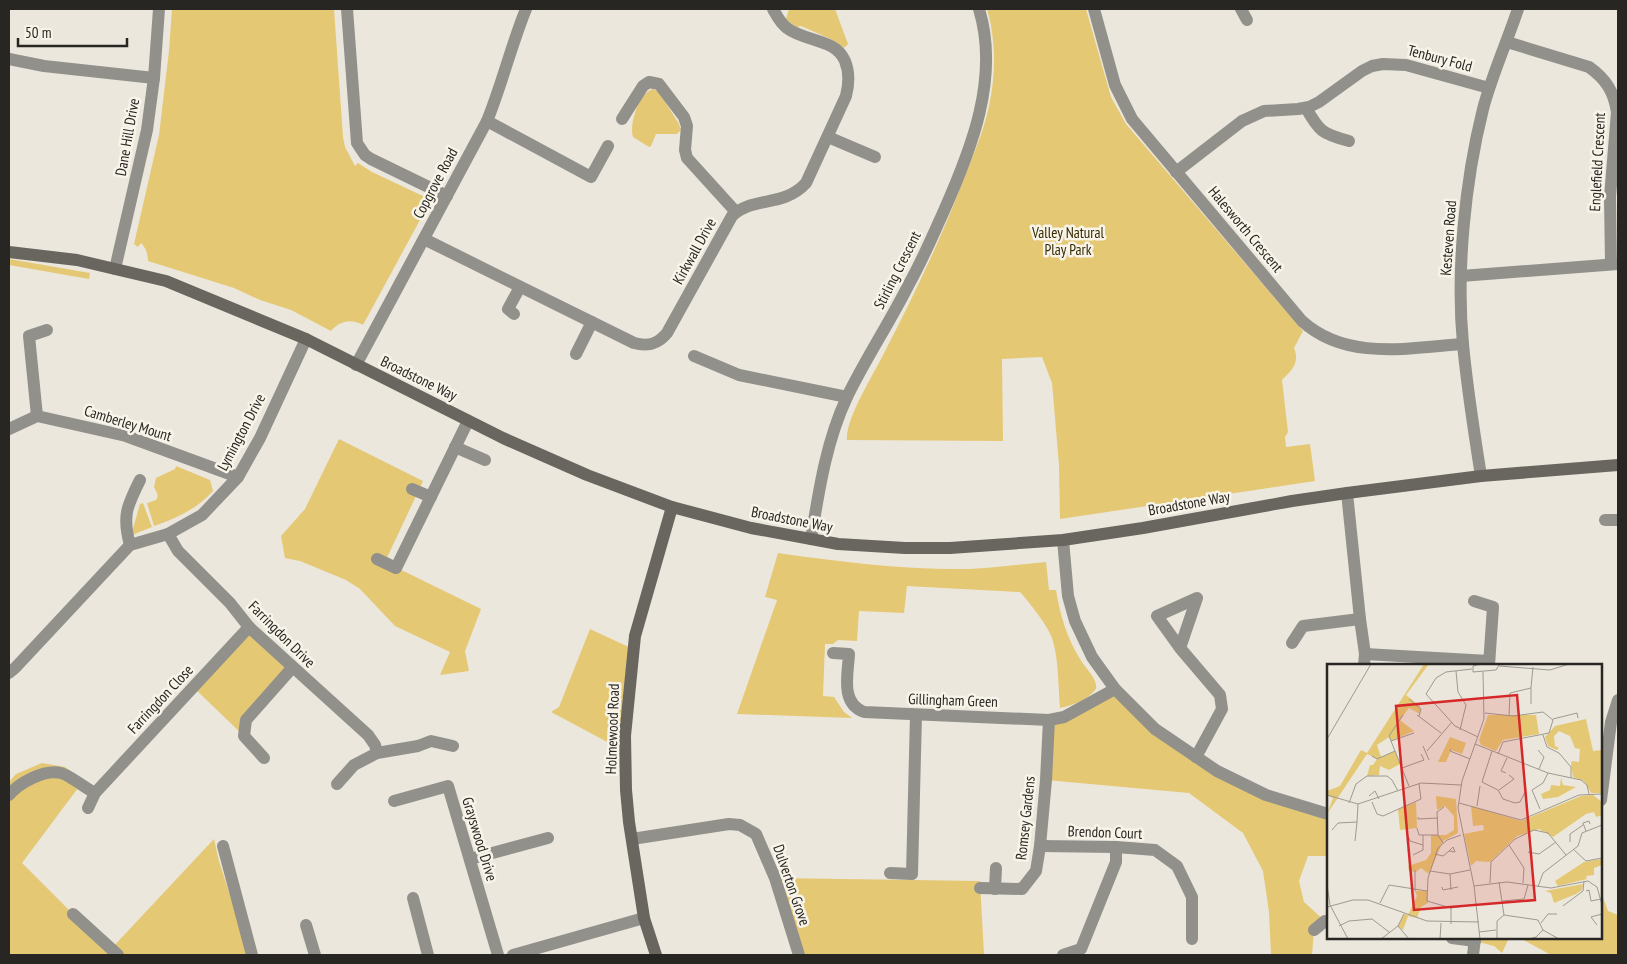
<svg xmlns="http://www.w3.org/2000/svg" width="1627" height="964" font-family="'PT Sans Narrow',sans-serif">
  <rect width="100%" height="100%" fill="#ebe7dc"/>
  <!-- green -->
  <g fill="#e5c874">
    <path d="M172,9H334L343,137L345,147L355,166L358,163L372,172L425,197L427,207L363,325C351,318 339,321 331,331L291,310L260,300L234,288L148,261C148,254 146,248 141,243L138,247L134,244L159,135L169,51Z"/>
    <polygon points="789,9 835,9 848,44 844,48 833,40 801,26 797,27 792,24 786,19"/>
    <path d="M987,9H1086L1111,97L1126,124L1303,331L1294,348C1300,363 1292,370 1282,380L1288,432L1285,437L1286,447L1310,444L1315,481L1060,519L1059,465L1052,383L1042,357L1002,359L1003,441L847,440C845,420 872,377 882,357C912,299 941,240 964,178C973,155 984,131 989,106C996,74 996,40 987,9Z"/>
    <path d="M653,89L659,92L679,124L681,130L677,134H656L651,146L649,147L633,137C629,124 639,92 653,89Z"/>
    <polygon points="9,259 90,273 89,279 9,265"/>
    <polygon points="339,439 423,481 385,562 481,609 465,651 469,671 440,675 450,652 395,626 360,589 346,580 300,561 285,558 281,536 305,509"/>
    <path d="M176,466L210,480L213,491C197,509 177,518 154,526L147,503C159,500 160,498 154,487L156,478L175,469Z"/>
    <polygon points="143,503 152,527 132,535 132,532 140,504"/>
    <path d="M778,553C841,562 905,570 969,569C995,568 1021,564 1046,562L1049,590H1056C1060,615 1067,638 1080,659C1085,668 1098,679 1096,689C1087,700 1074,705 1060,708C1058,685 1059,660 1052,638C1048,626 1029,602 1020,592L907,586L904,613L859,611L857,641L838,640L833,644H825L823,696L834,697L844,712L852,718L737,714L777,600L765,597Z"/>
    <polygon points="249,627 292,668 246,720 244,736 193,687"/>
    <polygon points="590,629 633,649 626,752 551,712 559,707"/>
    <polygon points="1115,689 1155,729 1217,771 1328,814 1328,856 1308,856 1299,881 1304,902 1325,921 1314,930 1312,955 1271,955 1269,912 1263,871 1243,833 1189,793 1046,780 1049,720"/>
    <polygon points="42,763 65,767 84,780 22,863 73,914 111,949 214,839 219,861 249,955 9,955 9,782 16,774"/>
    <polygon points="775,878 980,881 984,955 799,955"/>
    <polygon points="1601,892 1608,911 1618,915 1618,955 1551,955 1520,938 1601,938"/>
    <polygon points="1475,938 1509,938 1502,953 1494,946 1475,941"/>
  </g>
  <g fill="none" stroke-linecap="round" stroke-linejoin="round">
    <!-- street -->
    <g stroke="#91908b" stroke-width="12">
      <polyline points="347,9 357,143 365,155 371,159 447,196"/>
      <path d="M1094,9L1115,85L1132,119L1302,321C1346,361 1408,348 1463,344"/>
      <polyline points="1241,9 1247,20"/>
      <path d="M1507,42L1589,67C1606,79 1614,92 1617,112L1610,197L1611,264"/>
      <polyline points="9,59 44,66 154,78"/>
      <path d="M1306,108C1319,131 1322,134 1349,141"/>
      <polyline points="622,119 643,86 649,82 659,84 684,117 687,126 685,150 687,158 736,212"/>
      <polyline points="487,121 591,177 608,146"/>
      <polyline points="828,137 875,157"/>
      <polyline points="1176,172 1242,121 1264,111 1298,109 1309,107 1319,102 1362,71 1372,66 1383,64 1406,65 1489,88"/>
      <path d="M424,239L634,343C648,347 658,344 667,333L732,216C752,196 783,208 806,183L846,96C849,84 850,73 845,61C835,38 805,42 787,28C780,23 777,16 773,9"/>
      <polyline points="115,269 147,130 154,78 159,9"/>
      <polyline points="1461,276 1618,264"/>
      <polyline points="514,314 508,309 520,287"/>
      <polyline points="576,354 592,322"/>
      <polyline points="694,356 739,375 847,397"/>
      <path d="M356,365L487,121C502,84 511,46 526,9"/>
      <polyline points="37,416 29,336 47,330"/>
      <polyline points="9,429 37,416 126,436 238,477"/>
      <polyline points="455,447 485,460"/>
      <path d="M1481,476C1474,432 1467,388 1463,344C1456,271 1465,181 1483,109C1492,75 1507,42 1518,9"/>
      <polyline points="412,489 431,497"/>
      <polyline points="1347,493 1360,619 1365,654 1364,665"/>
      <polyline points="1605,520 1618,520"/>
      <polyline points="168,534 178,551 230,603 249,627 368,735 375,745 377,753"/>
      <path d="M811,539C819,490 826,442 847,397C866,358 890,322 909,284C922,261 932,237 943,213C971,150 1000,78 979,9"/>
      <polyline points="1063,540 1068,596 1075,621 1092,657 1115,689 1155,729 1217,771 1266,795 1328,814"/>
      <path d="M130,545C122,516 127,506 140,480"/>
      <polyline points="377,559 396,568 468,421"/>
      <polyline points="1474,601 1493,607 1489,665"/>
      <polyline points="1292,643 1303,626 1360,619"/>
      <polyline points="1180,648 1197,598 1157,616 1180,648 1220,695 1222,709 1196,757"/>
      <path d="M833,653L849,654C848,674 840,703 864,712L1049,720L1064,717L1115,689"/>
      <polyline points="1365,654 1489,661"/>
      <polyline points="9,673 15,668 130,545 168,534 202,515 238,477 260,438 306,339"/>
      <polyline points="264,758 244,736 246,720 292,668"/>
      <polyline points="337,784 354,765 377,753 418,746 431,741 453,746"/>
      <path d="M9,795C19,783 44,769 61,773C69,775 87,789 95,793"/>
      <polyline points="1601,800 1611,722 1618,700"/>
      <polyline points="394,801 448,786 498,955"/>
      <polyline points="88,808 95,793 249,627"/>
      <polyline points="632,839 729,824 740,825 756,834 775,878 799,955"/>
      <polyline points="223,846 252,955"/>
      <polyline points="1040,846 1116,847 1155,850 1177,866 1192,897 1192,939"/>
      <polyline points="470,859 548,838"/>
      <polyline points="890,873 912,874 916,715"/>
      <polyline points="980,888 1022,889 1036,871 1040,846 1046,780 1049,720"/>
      <polyline points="995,889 996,868"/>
      <polyline points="413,898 428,955"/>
      <polyline points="73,914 118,955"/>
      <polyline points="306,925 315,955"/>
      <polyline points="1314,930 1325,921 1328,922"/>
      <polyline points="1452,938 1475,941"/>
      <polyline points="513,955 644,918"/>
      <polyline points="1063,955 1081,949 1116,862 1116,847"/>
      <polyline points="1473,955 1475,938"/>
    </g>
    <!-- secondary -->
    <g stroke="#696660" stroke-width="12">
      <polyline points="9,252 77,260 166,281 306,339 503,438 587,475 672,507 751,528 838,544 905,548 950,548 1063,540 1143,528 1292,501 1347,493 1481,476 1618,465"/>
      <polyline points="656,955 644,918 629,822 626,790 625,736 635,636 672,507"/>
    </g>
  </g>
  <g text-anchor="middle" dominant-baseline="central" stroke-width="5" stroke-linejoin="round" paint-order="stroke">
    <!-- street labels -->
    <g font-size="15" fill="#272622" stroke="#f8f4e9">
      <text transform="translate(1440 58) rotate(15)">Tenbury Fold</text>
      <text transform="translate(127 137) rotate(-80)">Dane Hill Drive</text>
      <text transform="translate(1597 162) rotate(-87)">Englefield Crescent</text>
      <text transform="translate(435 183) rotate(-62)">Copgrove Road</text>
      <text transform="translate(1246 229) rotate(50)">Halesworth Crescent</text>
      <text transform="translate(1448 238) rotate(-86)">Kesteven Road</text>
      <text transform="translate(694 251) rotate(-61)">Kirkwall Drive</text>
      <text transform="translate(897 270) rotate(-63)">Stirling Crescent</text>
      <text transform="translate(419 378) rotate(26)">Broadstone Way</text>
      <text transform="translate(128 423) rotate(17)">Camberley Mount</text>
      <text transform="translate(241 432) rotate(-62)">Lymington Drive</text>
      <text transform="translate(1189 503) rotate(-10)">Broadstone Way</text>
      <text transform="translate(792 519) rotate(11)">Broadstone Way</text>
      <text transform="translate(282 634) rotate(45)">Farringdon Drive</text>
      <text transform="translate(160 699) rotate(-47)">Farringdon Close</text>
      <text transform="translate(953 700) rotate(2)">Gillingham Green</text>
      <text transform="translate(612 729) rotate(-88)">Holmewood Road</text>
      <text transform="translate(1025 818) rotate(-84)">Romsey Gardens</text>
      <text transform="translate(1105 832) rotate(2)">Brendon Court</text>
      <text transform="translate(480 839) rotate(73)">Grayswood Drive</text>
      <text transform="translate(792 885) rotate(71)">Dulverton Grove</text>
    </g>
    <!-- park labels -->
    <g font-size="15" fill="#362a03" stroke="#f8f4e9">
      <text x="1068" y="232">Valley Natural<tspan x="1068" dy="17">Play Park</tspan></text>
    </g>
  </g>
  <!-- overview -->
  <g transform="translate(1327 664)">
    <rect width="275" height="275" fill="#ebe7dc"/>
    <path d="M97,0H102L79,31L93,42V50L82,44L73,56L87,67L64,77L62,73L50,81L54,93L68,87L73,100L62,106L53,102L52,111L40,112L43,101H46L50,95L40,90L0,150L6,134L0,131V127L13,122L34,86L40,89ZM161,51H209L212,70L176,76L169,87L154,81L152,76ZM259,55L266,87L275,86V129H264L257,117L246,113L244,100L245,97L252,98L253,85L248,84L243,72L232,67L227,72L228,82L232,84L230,86L221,82L218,73L228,62ZM123,73L139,79L135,90L124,86L119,98H111ZM234,114L236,121L249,123L231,133L216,135L214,130L223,126L224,121L233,122ZM266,131L275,138V151L269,153L267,148L259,150L226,173L212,165L190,172L163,198L149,197L144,202L137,170L157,166L156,161L146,162L144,142L194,157L254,132ZM109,132L129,135L131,169L116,177L102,210L94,204L89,208L82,207L81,202L99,196L104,189V171H119L127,166V152L118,142L110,146ZM89,138L90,164L73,166L71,145ZM275,195V201L267,204V211L259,212L260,215L231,222L228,217L257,198ZM256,220L255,226L249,230L227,239L224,229L218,227ZM88,227H100L101,239L94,243L90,254L81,252L76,266L71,262L77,250L81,251L90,232Z" fill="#e5c874"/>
    <path fill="none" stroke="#9d9a92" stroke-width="1" d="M154,0L146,2V8L169,6L172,1M172,2L223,6L242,0M145,5L119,8L109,14L99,30L128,62L151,73M129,7L131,28L139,41L133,66M204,24V40M82,35L94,45L92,52M158,49L186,52L216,48L226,56L222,69L176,78L171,90M76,51L62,72L82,122M90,51L114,69M182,52L183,29L204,24L206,3M226,55L250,49L251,54M216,71L220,83L232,89L244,103V114M0,75L44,0M64,77L87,69M148,80L221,109L254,116L260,121L262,130M96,82L102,96M124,85L123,87L143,95M211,86L217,93L212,105M100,87L125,58M165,87L155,118L171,126L176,135L188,139L193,138L198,128M45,92L50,95L68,87M75,104L97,96L94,90M179,109L174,107L180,94M172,126L187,115L182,111M0,131L31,140L94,119L134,121M42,132L48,127L52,135M45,138L50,150L56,152L94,135L92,120M22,139L29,120L40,112H60L65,116L71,127M132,139L194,156L252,131L275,130M150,142L153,122M213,145L205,126L216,119L221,109M91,153V155L111,154M90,164L92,171H111M5,166L11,159L30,158L31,140M259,167L256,159L262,157L263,160M81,172L83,177L96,181M28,177L30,158M243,178V170L256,161M116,179L111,171L110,148L117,143M182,181L197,204L196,219M246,185L259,197L275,194M201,188L212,190L229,178M108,190L116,192L122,187L126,183L128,188L122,187M86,191L96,186V171M88,206V227M103,207L123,210L143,206M123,210L124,226M172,218L177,251L211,256L216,266L232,275M163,219L164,198L188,175L207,166L221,169L239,191M0,221L3,241L21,275M147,222L180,218L224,224L261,217L270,223L275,241M115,223L116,226L131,223M211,223L216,209L251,182L255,169L275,161M259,227L262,226L264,237L274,235M175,237L197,235L201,221M53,239L62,221L100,227M236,242L256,227L257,217M0,243L26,236H41L100,257L152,258M124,244L143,241M214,259L221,250H230M124,260V244L100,237L101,214L111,184L120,176L134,171M270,261L264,253L275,250M12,262L22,257L45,255L62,268M71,262L82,275M152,268L169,266M54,275L71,262L77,250M113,275L114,259M153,275L147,222L131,144L135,117L157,55L156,8M170,275V257L177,251M202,275L209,273L216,266"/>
    <path fill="#d62828" fill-opacity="0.15" stroke="#d62828" stroke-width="2.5" d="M190,31L208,236L87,246L69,42Z"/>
    <rect width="275" height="275" fill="none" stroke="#272622" stroke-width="2.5"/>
  </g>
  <!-- border -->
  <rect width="1627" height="964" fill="none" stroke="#272622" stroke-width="20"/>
  <!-- scale -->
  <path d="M18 38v8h109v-8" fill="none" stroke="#272622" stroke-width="2.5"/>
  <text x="25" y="38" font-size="15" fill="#272622" stroke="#f8f4e9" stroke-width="4" paint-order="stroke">50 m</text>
</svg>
